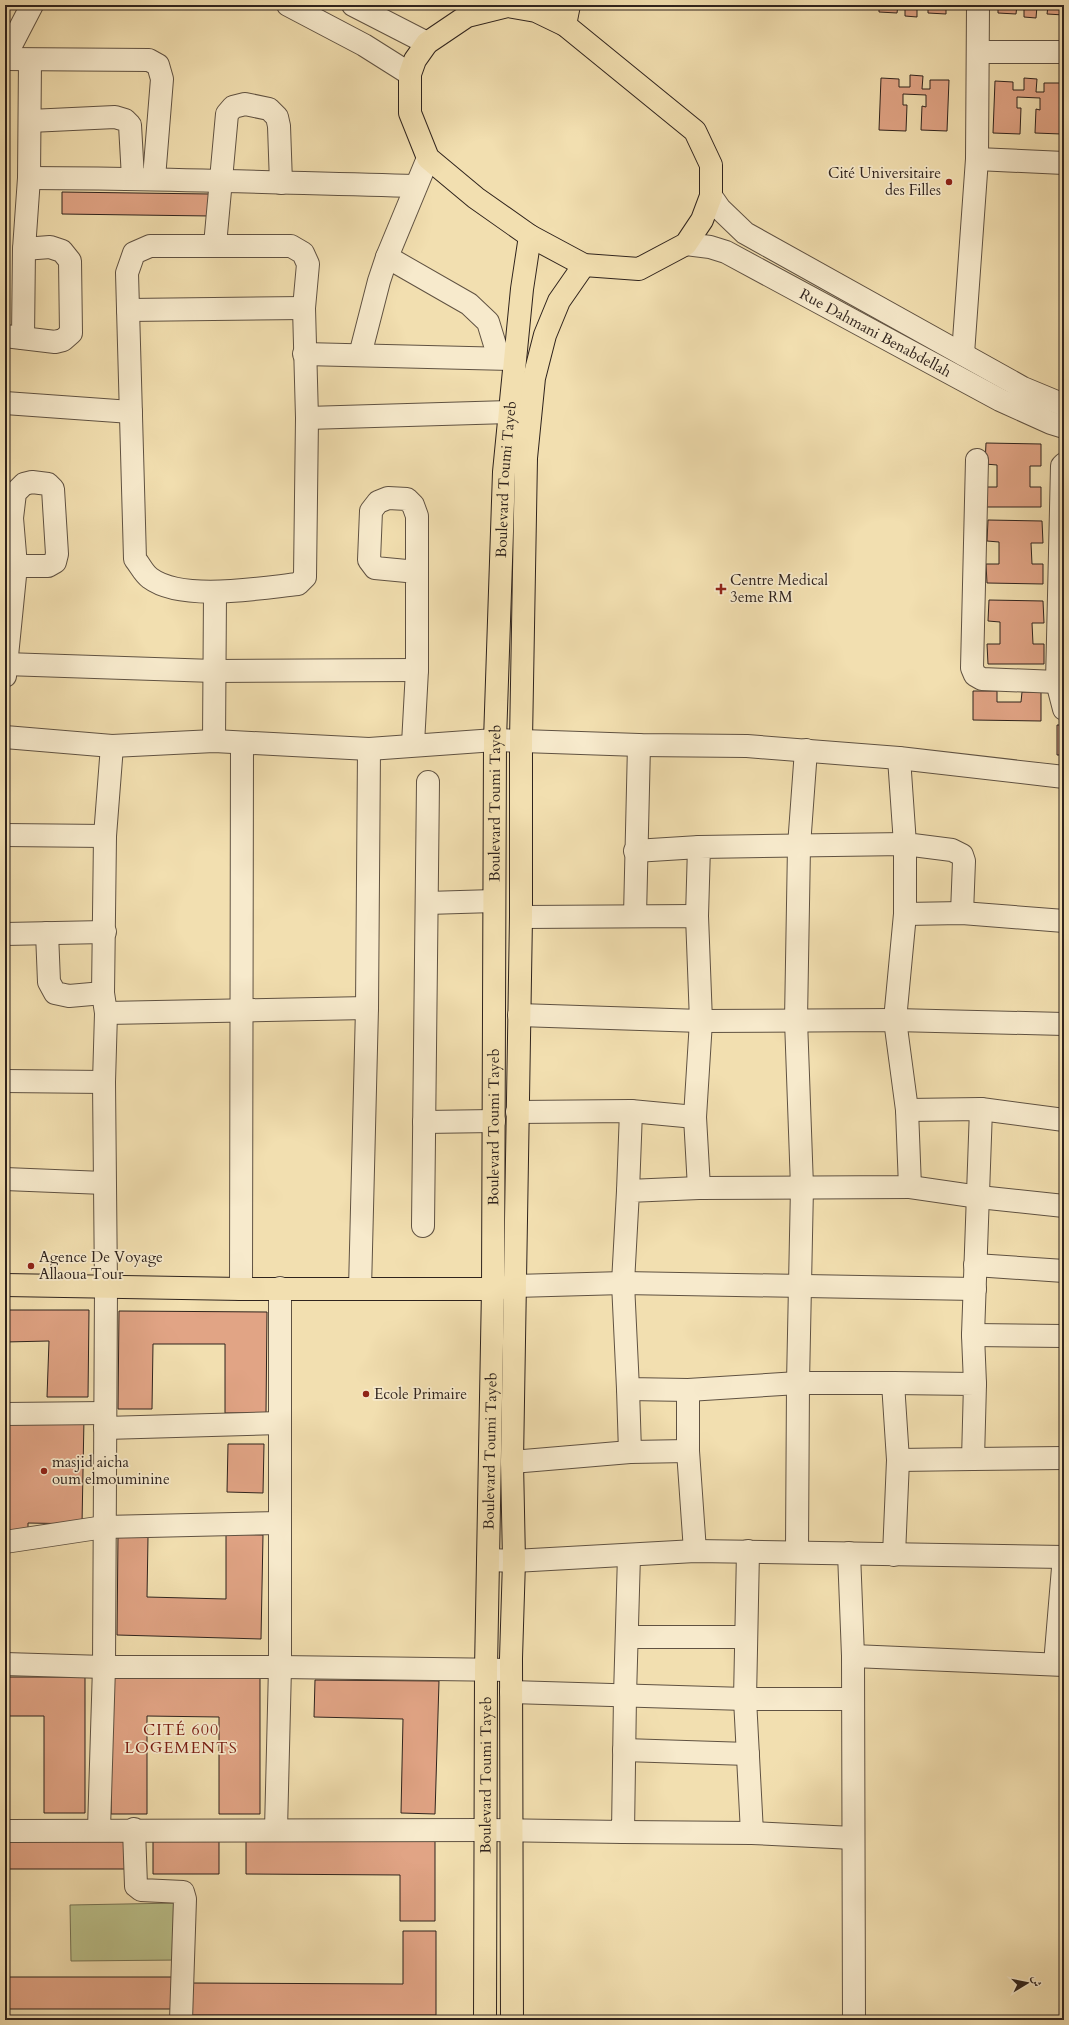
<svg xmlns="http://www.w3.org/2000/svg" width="1069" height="2025" font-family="Cardo,Amiri,serif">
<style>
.green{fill:#bbc18b;stroke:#757254}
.building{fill:#e1a485;stroke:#2f231d}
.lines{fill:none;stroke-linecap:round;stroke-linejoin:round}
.minor-casing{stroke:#605242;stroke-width:24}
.major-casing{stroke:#2f231d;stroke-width:24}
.minor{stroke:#f7eacc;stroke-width:22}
.major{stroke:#f2dfb0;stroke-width:22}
.poi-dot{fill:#8f2418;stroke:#f7eacc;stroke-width:1.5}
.labels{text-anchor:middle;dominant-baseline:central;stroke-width:3.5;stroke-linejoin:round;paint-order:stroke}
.poi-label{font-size:15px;fill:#2f231d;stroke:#f7eacc;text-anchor:start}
.street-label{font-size:15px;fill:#2f231d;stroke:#f7eacc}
.neighbourhood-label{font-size:16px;letter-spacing:1px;fill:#7a1f14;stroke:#f7eacc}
</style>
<rect width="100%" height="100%" fill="#f2dfb0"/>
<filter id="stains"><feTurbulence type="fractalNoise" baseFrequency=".005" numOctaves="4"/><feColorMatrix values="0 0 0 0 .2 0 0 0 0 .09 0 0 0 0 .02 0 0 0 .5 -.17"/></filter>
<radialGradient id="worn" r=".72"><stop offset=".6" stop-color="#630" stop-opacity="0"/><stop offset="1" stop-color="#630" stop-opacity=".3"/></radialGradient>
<path class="green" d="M 179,1903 L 180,1960 L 71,1961 L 70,1905 Z"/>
<path class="building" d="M 879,5 L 898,5 L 897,13 L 879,12 Z
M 905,5 L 917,5 L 917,17 L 905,16 Z
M 922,5 L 946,5 L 946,14 L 928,13 L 928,5 Z
M 998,5 L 1017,5 L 1016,14 L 998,13 Z
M 1024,5 L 1064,5 L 1064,15 L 1047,14 L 1048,6 L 1037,6 L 1036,18 L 1024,17 Z
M 910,75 L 923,76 L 922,89 L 930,89 L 930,80 L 949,80 L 947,131 L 921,130 L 922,106 L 926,107 L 926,95 L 903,94 L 903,105 L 907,105 L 906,131 L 879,130 L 881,78 L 899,79 L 899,87 L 910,87 Z
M 1024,78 L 1037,79 L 1036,92 L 1044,92 L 1044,83 L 1063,83 L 1061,134 L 1035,133 L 1036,109 L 1040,110 L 1040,98 L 1017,97 L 1017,108 L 1021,108 L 1020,134 L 993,133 L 995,81 L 1013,82 L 1013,90 L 1024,90 Z
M 62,192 L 210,194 L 210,216 L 62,214 Z
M 986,443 L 1041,444 L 1041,466 L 1030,466 L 1030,487 L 1041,487 L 1041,507 L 985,507 L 985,487 L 997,487 L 997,465 L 985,464 Z
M 988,520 L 1042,521 L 1043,543 L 1031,543 L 1032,564 L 1043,564 L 1043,584 L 987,583 L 986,564 L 999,564 L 999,542 L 987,541 Z
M 989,600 L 1043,601 L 1044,623 L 1032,623 L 1033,644 L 1044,644 L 1044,664 L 988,664 L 987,644 L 1000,644 L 1000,622 L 988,621 Z
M 973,691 L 997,691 L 997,702 L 1021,702 L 1022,692 L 1041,692 L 1041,721 L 973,720 Z
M 1057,725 L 1064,725 L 1064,755 L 1057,755 Z
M 5,1310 L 89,1310 L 88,1397 L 47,1397 L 49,1341 L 5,1342 Z
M 119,1311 L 267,1312 L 266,1413 L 225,1413 L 225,1344 L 153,1344 L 152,1409 L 118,1409 Z
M 84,1418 L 82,1524 L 28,1523 L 28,1536 L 5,1536 L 5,1419 Z
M 228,1444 L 264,1444 L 263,1493 L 227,1492 Z
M 226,1534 L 263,1535 L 261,1639 L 117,1635 L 118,1536 L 148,1537 L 147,1597 L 226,1599 Z
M 5,1677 L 85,1677 L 85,1813 L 44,1813 L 44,1716 L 5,1716 Z
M 112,1677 L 260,1678 L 260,1814 L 219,1814 L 219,1717 L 147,1716 L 147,1814 L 111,1814 Z
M 315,1680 L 439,1681 L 435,1814 L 401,1813 L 403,1719 L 314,1717 Z
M 5,1836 L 130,1837 L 130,1869 L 5,1869 Z
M 153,1837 L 219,1837 L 219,1874 L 153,1874 Z
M 246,1840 L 435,1841 L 435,1921 L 400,1921 L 400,1875 L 246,1874 Z
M 403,1931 L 436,1931 L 436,2015 L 190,2015 L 190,1983 L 403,1984 Z
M 5,1977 L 180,1977 L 180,2009 L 5,2009 Z"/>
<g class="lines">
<defs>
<g id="minor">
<path d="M 288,5 L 364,45 L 410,74"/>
<path d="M 353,5 L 427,43"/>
<path d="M 978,52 L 1064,52"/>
<path d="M 5,57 L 32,5"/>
<path d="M 5,59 L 149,60 L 158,65 L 162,79 L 154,178"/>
<path d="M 30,121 L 115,117 L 125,120 L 130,125 L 133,178"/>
<path d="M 977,159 L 1064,163"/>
<path d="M 29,178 C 158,178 286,183 415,186"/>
<path d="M 711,196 L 720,209 L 745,233 L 1023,388 L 1064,405"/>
<path id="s1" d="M 686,244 L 710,247 L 726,252 L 1000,400 L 1051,423 L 1064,427"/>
<path d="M 215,245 L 227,114 L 233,107 L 245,104 L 269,109 L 277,117 L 279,126 L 281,183"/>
<path d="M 150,246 L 291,246 L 303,253 L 308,264 L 304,308 L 307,418 L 305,577 L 298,584 C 260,588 182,602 150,578 C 144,574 140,565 135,559 L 127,273 L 134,253 Z"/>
<path d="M 387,257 L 428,158"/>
<path d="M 128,310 L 304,308"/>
<path d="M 5,336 L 55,342 L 63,340 L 71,333 L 70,261 L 62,251 L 50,247 L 24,249"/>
<path d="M 23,338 L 24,249 L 29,178 L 30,60"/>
<path d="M 304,354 L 512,359"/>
<path d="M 963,354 L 977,159 L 978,5"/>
<path d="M 360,355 L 379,281 L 387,257 L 469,304 L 488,322 L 499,358"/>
<path d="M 5,403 L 131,412"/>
<path d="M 307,418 L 509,412"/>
<path d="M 977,460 L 972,668 L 975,675 L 982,679 L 1057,682"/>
<path d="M 1064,464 L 1062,466 L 1057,682 L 1064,709"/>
<path d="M 5,664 L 214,671 L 417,670"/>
<path d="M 5,676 L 16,566 L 12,518 L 15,493 L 24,484 L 32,482 L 48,484 L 53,489 L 57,554 L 55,562 L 48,566 L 16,566"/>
<path d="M 5,737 L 112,746 L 214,741 L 369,749 L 495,740 L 639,745 L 747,746 L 899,758 L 1064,777"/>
<path d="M 214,741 L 215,593"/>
<path d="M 413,744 L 417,670 L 417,516 L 413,505 L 407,499 L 388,498 L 378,502 L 371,511 L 369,560 L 375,568 L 417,572"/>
<path d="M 899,758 L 905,844 L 952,850 L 962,855 L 964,861 L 962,913"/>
<path d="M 5,835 L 105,836"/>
<path d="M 635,851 L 699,847"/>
<path d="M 427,903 L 494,901"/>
<path d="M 905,914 L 962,913 L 1064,921"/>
<path d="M 635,916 L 639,745"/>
<path d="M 697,916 L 699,847 L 905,844 L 905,914 L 895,1020 L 907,1110 L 910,1187 L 699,1188 L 628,1191 L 623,1283 L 628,1389 L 688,1390 L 798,1383 L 893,1383 L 898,1460 L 894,1555"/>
<path d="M 521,917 L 697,916 L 701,1021 L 695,1117 L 631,1111"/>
<path d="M 47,933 L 49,982 L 55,993 L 69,996 L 103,993"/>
<path d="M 5,934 L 105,932"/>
<path d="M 106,1013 L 367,1008"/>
<path d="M 519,1015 L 701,1021 L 895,1020 L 1064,1024"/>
<path d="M 5,1081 L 104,1082"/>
<path d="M 907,1110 L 981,1109 L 1064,1120"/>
<path d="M 517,1112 L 631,1111 L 628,1191"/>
<path d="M 695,1117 L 699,1188"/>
<path d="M 424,1122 L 494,1121"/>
<path d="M 5,1179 L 104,1183"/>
<path d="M 910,1187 L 979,1197 L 1064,1206"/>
<path d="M 423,1226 L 428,782"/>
<path d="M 975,1265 L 1064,1271"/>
<path d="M 515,1286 L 623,1283 L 975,1289"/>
<path d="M 241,1289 L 242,743"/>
<path d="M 360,1289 L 367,1008 L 369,749"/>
<path d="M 973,1335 L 1064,1336"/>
<path d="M 893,1383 L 975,1384 L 973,1459 L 898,1460"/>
<path d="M 975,1384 L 973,1335 L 981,1109"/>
<path d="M 628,1389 L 630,1452"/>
<path d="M 688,1390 L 688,1451 L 695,1551"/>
<path d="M 5,1414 L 105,1413"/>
<path d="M 105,1428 L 280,1423"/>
<path d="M 973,1459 L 1064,1458"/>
<path d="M 512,1462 L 630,1452 L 688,1451"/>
<path d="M 5,1542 L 104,1527 L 280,1523"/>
<path d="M 748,1551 L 745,1699 L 752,1833"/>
<path d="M 797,1551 L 798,1383 L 802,1187 L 796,1020 L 799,846 L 806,750"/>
<path d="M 849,1553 L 853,1656 L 854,2020"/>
<path d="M 488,1560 L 514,1561 L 695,1551 L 1064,1557"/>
<path d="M 627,1637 L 746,1637"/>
<path d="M 853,1656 L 1064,1665"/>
<path d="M 5,1664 L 104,1667 L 280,1667 L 511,1670"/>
<path d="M 1055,1664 L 1064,1556"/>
<path d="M 511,1692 L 745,1699 L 852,1699"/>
<path d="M 624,1750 L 748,1754"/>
<path d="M 99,1829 L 104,1667 L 106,1287 L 104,1082 L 106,1013 L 103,993 L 105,836 L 112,746"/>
<path d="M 134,1829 L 136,1886 L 141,1890 L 183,1892 L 185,1899 L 181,2020"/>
<path d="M 276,1830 L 280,1667 L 280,1288"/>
<path d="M 5,1831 L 485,1830 L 623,1832 L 625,1696 L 629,1555"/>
<path d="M 623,1832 L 752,1833 L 853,1838"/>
</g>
<g id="major">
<path d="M 508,6 L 536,11 L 565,25 L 695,131 L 711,165 L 711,196 L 702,220 L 686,244 L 639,269 L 584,265 L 530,236 L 476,198 L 428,158 L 410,113 L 410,74 L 415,60 L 427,43 L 467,16 Z"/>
<path d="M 565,25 L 569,5"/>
<path d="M 5,1285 L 241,1289 L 493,1289 L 508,1287"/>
<path id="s2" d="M 485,2020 L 486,1669 L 493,1289 L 495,740 L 504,472 L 522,289 L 530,236"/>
<path d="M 512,2020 L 511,1658 L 514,1561 L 512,1462 L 521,917 L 521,740 L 526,458 L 534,378 L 545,335 L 559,301 L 584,265"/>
</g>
</defs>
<use href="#minor" class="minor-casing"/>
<use href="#major" class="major-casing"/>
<use href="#minor" class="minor"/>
<use href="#major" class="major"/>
</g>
<g class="poi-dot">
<circle cx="949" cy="182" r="4"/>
<path d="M719 583h4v4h4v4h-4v4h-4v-4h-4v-4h4z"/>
<circle cx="31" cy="1266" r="4"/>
<circle cx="366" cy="1394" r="4"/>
<circle cx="44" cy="1471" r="4"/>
</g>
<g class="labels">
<g class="poi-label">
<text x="941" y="173" text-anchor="end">Cité Universitaire<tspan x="941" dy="17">des Filles</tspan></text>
<text x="730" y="580">Centre Medical<tspan x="730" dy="17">3eme RM</tspan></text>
<text x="39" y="1257">Agence De Voyage<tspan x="39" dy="17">Allaoua Tour</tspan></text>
<text x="374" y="1394">Ecole Primaire</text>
<text x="52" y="1462">masjid aicha<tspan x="52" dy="17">oum elmouminine</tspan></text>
</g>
<g class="street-label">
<text stroke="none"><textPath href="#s1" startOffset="211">Rue Dahmani Benabdellah</textPath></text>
<text stroke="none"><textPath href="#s2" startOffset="1541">Boulevard Toumi Tayeb</textPath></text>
<text stroke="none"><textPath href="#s2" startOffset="1217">Boulevard Toumi Tayeb</textPath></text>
<text stroke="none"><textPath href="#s2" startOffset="893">Boulevard Toumi Tayeb</textPath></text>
<text stroke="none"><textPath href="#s2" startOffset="569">Boulevard Toumi Tayeb</textPath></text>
<text stroke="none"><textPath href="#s2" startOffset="245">Boulevard Toumi Tayeb</textPath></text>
</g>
<g class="neighbourhood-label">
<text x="181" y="1730">CITÉ 600<tspan x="181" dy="18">LOGEMENTS</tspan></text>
</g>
</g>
<rect width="1069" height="2025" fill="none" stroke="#f2dfb0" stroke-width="20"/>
<rect x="6" y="6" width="1057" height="2013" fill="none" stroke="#2f231d" stroke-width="2"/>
<rect x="10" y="10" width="1049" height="2005" fill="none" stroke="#2f231d"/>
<g transform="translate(1027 1983) rotate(80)" stroke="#f7eacc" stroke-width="3" paint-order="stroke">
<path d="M0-3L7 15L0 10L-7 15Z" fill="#2f231d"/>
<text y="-6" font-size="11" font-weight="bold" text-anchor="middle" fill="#2f231d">ش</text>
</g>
<rect width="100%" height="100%" filter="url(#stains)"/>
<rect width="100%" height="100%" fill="url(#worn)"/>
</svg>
